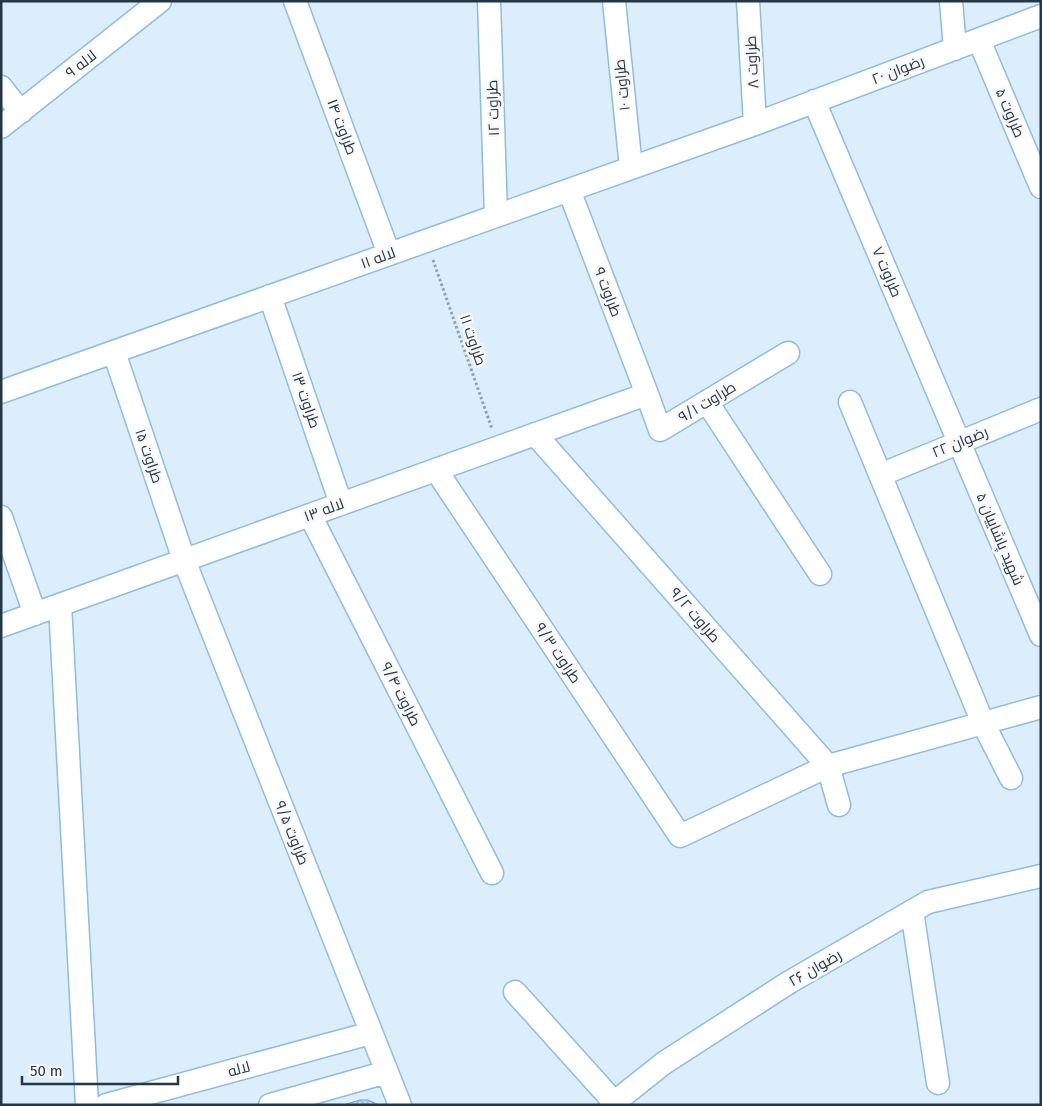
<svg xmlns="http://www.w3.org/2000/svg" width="1042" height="1106" font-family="'Fira Sans',Cairo,sans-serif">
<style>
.building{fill:url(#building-cross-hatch);stroke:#74a0bf}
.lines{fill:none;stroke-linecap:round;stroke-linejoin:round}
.minor-casing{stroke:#90bddd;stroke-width:25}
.path{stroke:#91a3b1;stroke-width:3;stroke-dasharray:2.5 2.5;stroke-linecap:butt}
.minor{stroke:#fff;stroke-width:22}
.labels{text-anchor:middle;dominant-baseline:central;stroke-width:5;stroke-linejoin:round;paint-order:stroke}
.street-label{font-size:15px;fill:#253745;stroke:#f8f8f8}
</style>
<defs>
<pattern id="building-cross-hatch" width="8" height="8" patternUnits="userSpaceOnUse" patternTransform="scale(1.25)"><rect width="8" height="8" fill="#b1dcfc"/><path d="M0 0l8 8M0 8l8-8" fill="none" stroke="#98bdd9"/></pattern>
</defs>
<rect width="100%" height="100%" fill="#dceefb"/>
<path class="building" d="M 360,1100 L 368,1100 L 379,1105 L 343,1105 Z"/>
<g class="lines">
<defs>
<path id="minor" d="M 295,1 L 389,254
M 489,1 L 496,216
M 614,1 L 631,168
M 748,1 L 755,124
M 951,1 L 955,49
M 979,40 L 1041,187
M 1,87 L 21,112
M 814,101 L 1041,635
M 1,127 L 160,1
M 569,190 L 647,394 L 660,430 L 788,353
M 270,296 L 341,504
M 114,352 L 184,560 L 400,1105
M 1,392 L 755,124 L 1041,16
M 707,402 L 820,574
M 850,402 L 983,723 L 1011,778
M 535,434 L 828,766 L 839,805
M 436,470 L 680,836 L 828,766 L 1041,707
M 880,475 L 1041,409
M 310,515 L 492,873
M 1,517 L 35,614
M 60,605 L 87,1105
M 1,626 L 647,394
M 912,911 L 938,1083
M 515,992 L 614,1102
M 106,1105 L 371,1033
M 270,1105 L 387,1072
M 611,1105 L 664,1063 L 788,983 L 928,902 L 1041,876"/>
</defs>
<use href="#minor" class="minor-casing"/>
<path class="path" d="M 433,260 L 492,429"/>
<use href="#minor" class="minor"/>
</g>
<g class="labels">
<g class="street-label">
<text transform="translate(752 62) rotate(-93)">طراوت ۸</text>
<text transform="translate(81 64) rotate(-38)">لاله ۹</text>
<text transform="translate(898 70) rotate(-21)">رضوان ۲۰</text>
<text transform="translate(622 85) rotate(-96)">طراوت ۱۰</text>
<text transform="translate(493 108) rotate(-92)">طراوت ۱۲</text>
<text transform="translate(1010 113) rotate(67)">طراوت ۵</text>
<text transform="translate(342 127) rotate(69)">طراوت ۱۴</text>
<text transform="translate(378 258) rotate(-20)">لاله ۱۱</text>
<text transform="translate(887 272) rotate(67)">طراوت ۷</text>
<text transform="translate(608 292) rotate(69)">طراوت ۹</text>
<text transform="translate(473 340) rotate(71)">طراوت ۱۱</text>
<text transform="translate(306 400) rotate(71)">طراوت ۱۳</text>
<text transform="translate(707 402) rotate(-31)">طراوت ۹/۱</text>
<text transform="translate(960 442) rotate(-22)">رضوان ۲۲</text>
<text transform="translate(149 456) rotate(71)">طراوت ۱۵</text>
<text transform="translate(324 510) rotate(-20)">لاله ۱۳</text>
<text transform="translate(1000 539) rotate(67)">شهید پاشاییان ۵</text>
<text transform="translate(695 615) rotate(49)">طراوت ۹/۲</text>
<text transform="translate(558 653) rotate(56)">طراوت ۹/۳</text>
<text transform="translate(401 694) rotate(63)">طراوت ۹/۴</text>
<text transform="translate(292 833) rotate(68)">طراوت ۹/۵</text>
<text transform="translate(815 968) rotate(-30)">رضوان ۲۶</text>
<text transform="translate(239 1069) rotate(-15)">لاله</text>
</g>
</g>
<rect width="1042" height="1106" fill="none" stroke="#253745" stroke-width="5"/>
<path d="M22 1076v8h156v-8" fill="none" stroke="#253745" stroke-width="2.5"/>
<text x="30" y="1076" font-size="15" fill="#253745" stroke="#f8f8f8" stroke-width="4" paint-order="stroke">50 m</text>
</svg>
